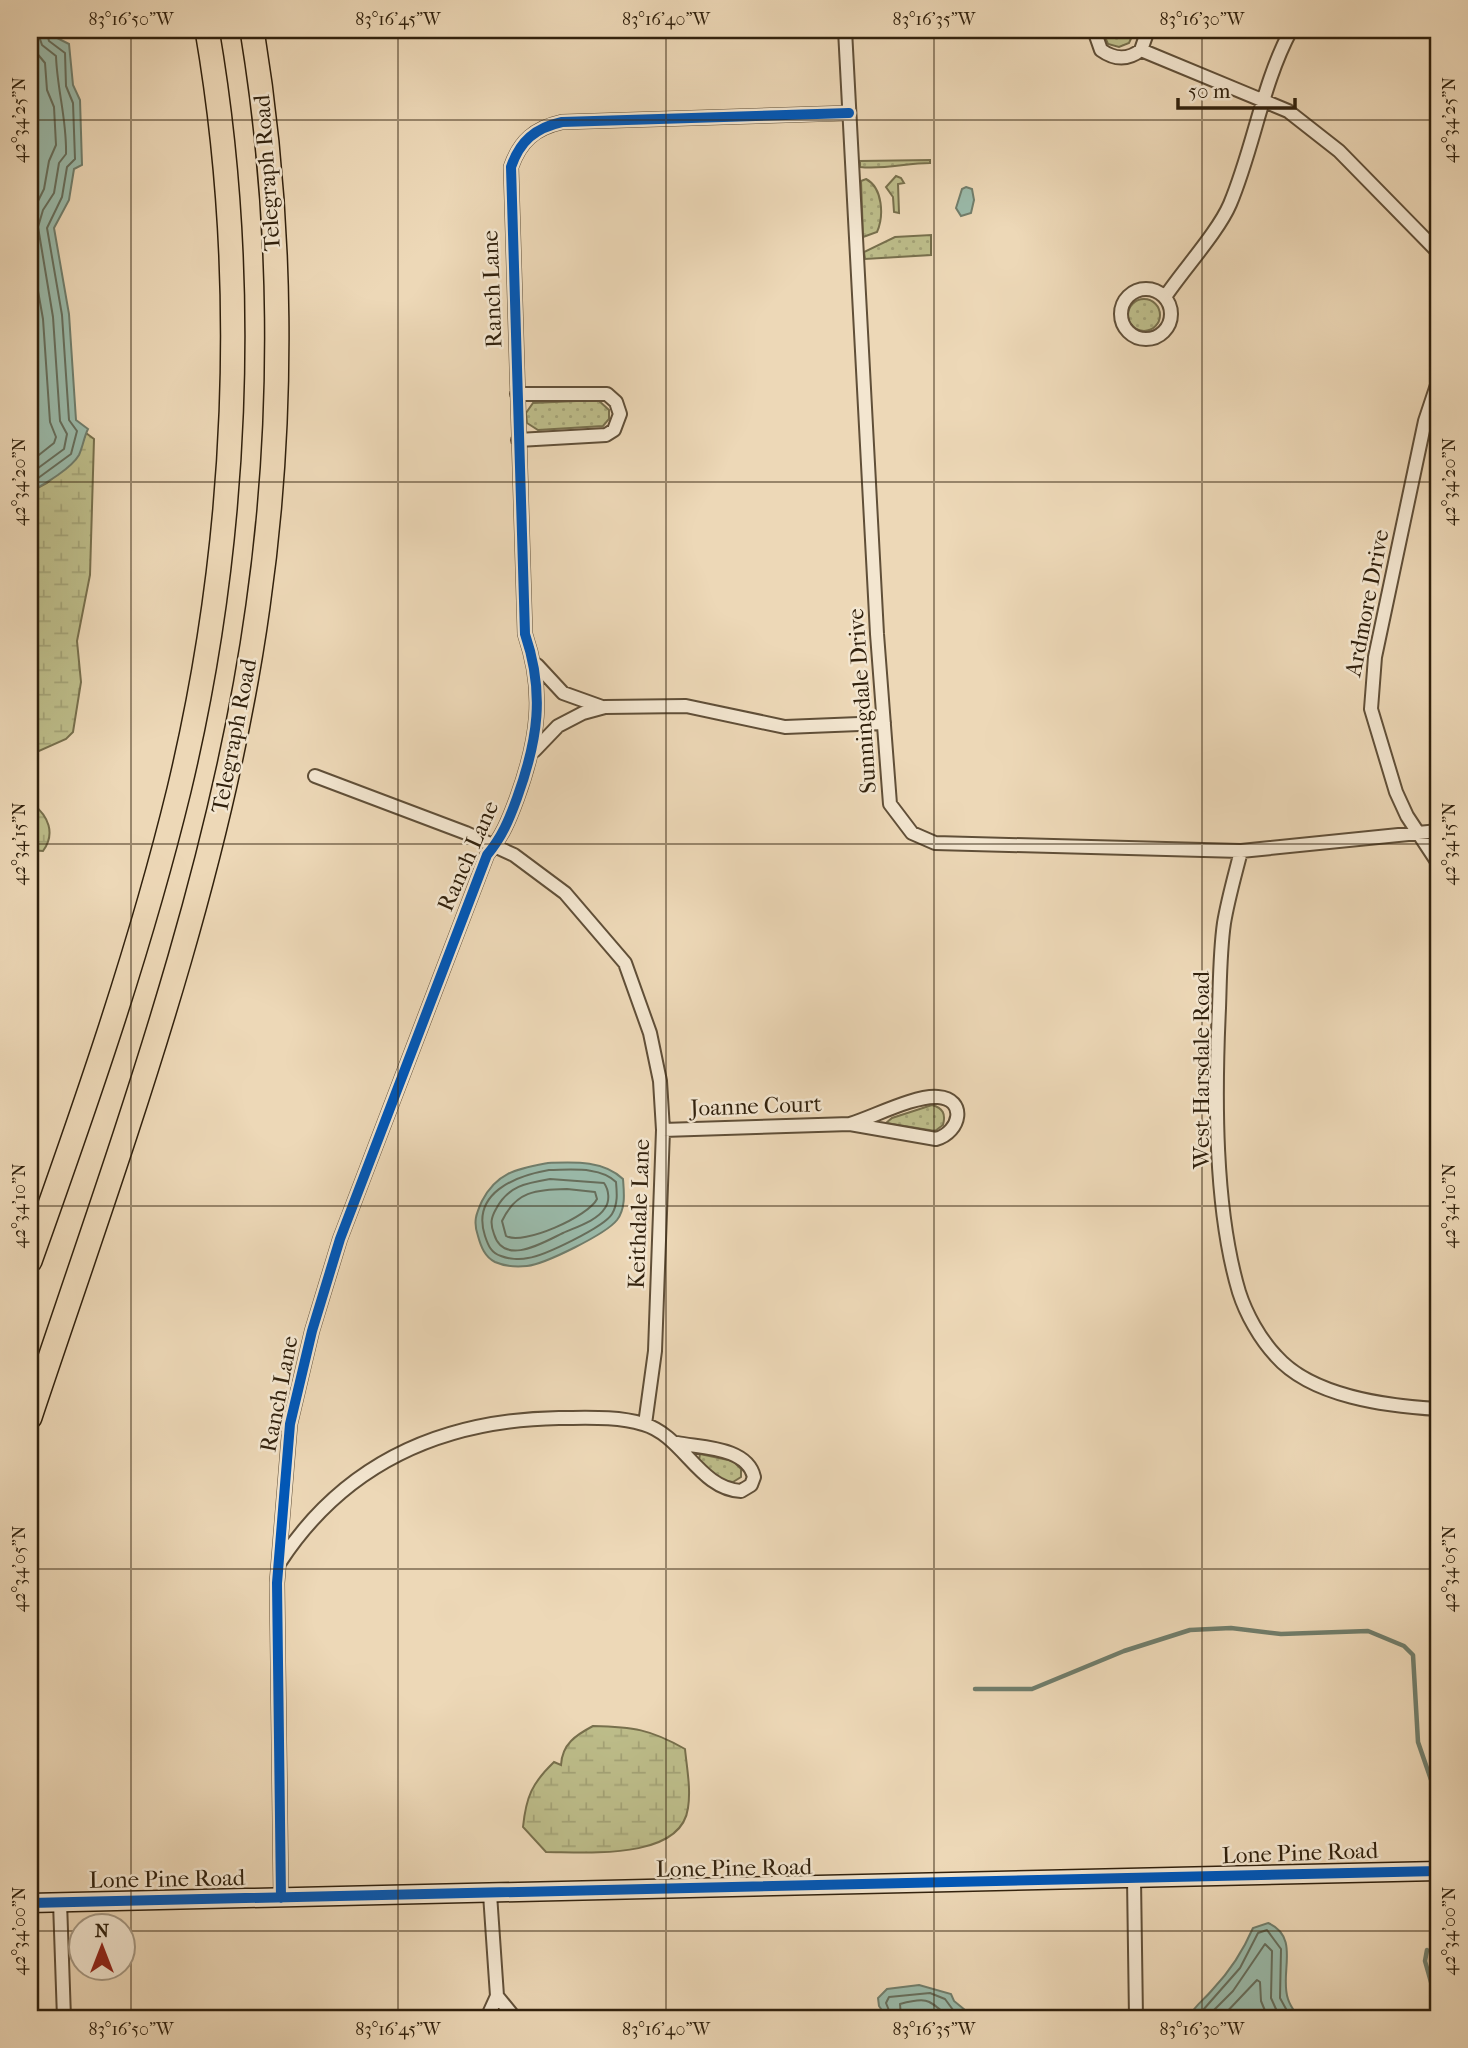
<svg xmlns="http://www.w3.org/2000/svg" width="1468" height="2048" font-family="'IM FELL French Canon',serif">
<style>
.green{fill:url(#green-dots);stroke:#776f4c;stroke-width:2}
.wetland{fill:url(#wetland-marsh);stroke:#776f4c;stroke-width:2}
.water{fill:#9abaaa;stroke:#707d6b;stroke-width:2}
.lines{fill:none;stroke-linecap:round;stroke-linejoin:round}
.shore{stroke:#666e5c;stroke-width:2}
.stream{stroke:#707d6b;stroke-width:4.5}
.street-casing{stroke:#604f38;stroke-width:16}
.secondary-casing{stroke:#31210d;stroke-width:21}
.highway-casing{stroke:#31210d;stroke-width:26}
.street{stroke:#f3e6d0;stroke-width:12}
.secondary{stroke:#f3e6d0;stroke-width:18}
.highway{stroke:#edd8b7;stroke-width:23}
.cycleway-casing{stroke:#f3e6d0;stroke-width:15}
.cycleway{stroke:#0057b8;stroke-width:10}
.ticks{fill:none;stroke:#31210d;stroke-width:2;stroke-opacity:0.45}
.labels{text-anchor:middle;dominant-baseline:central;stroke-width:5;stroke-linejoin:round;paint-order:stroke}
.street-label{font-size:23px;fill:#31210d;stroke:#f3e6d0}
.neatline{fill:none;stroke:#31210d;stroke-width:2.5}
.ticks-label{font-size:18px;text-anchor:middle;fill:#31210d}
</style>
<defs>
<pattern id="green-dots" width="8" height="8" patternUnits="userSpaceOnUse" patternTransform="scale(1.75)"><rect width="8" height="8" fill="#bdbd8a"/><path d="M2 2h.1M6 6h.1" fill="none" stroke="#a3a276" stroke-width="1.8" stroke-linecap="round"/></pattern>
<pattern id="wetland-marsh" width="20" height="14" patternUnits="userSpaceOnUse" patternTransform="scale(1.75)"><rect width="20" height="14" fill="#bdbd8a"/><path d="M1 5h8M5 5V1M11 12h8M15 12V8" fill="none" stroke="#a3a276"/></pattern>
</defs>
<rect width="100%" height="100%" fill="#edd8b7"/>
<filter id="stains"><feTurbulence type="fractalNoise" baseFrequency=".00286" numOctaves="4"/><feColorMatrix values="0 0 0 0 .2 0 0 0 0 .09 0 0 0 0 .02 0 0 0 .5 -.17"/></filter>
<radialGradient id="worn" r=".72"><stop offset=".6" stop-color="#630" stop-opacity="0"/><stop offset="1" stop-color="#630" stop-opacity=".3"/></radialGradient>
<path class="green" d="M 1102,30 L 1135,30 L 1129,43 L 1119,47 L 1108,44 Z
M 930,160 L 930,163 C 907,163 883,170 860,167 L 860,161 Z
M 896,176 L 901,178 L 904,183 L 898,184 L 899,213 L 894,212 L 893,197 L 886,187 Z
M 866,179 C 883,188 884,216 877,232 L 863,237 L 861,181 Z
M 931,235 L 931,255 L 865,259 L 864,252 L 895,237 Z
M1128 315a16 16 0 1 1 32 0a16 16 0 1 1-32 0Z
M 598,400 L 609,410 L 609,419 L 603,426 L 538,430 L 527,423 L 526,413 L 533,403 Z
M 932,1105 C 943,1108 946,1114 943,1125 L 935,1131 L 886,1123 L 892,1118 Z
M 700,1454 L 733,1461 L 741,1469 L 741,1477 L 733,1482 L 720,1480 L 699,1460 Z"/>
<path class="wetland" d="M 86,433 L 94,439 L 90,575 L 77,641 L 81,682 L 73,732 L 66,739 L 30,755 L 30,492 L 47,483 L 77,457 Z
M 30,782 L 33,804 C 48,816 56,833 43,851 L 30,850 Z
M 593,1726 C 633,1727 650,1729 685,1749 C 687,1769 691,1789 688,1808 C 681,1861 584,1852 546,1852 L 523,1827 C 526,1797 532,1783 554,1762 L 561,1765 C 562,1744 576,1735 593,1726 Z"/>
<path class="water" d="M 30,30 L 52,30 L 55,37 L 69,44 L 73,85 L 80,100 L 82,165 L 74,169 L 69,200 L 54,228 L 69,314 L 76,420 L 88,429 C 84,437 83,446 79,455 C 71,469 44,484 30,492 Z
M 966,187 L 972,189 L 974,200 L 971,213 L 961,216 L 956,208 L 962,189 Z
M 548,1163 C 574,1162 603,1160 623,1179 C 624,1192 626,1208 617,1220 C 606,1234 545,1264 527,1266 C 517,1267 504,1266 495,1262 C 485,1257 481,1247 478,1236 C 473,1222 476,1214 482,1201 C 497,1172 517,1169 548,1163 Z
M 1268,1923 C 1301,1937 1279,1974 1288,1999 C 1290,2006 1295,2012 1299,2018 L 1188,2018 C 1195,2005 1204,2000 1213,1989 C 1230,1971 1243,1951 1253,1928 Z
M 919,1985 L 951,1994 L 954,2001 L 965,2010 L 966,2018 L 887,2018 L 879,2006 L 878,1998 L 887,1989 Z"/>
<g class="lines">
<path class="shore" d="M 30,45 L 45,63 L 47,90 L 54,107 L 56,145 L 49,161 L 44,189 L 30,217
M 30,246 L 43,319 L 50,422 L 56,437 L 54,443 L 30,462
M 30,474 L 64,449 L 67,434 L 60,421 L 53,317 L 38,227 L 43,210 L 54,193 L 59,163 L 66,154 C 67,120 57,89 56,56 L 42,45 L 37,30
M 30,484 L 71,454 L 77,431 L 69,420 L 62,315 L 47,228 L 62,197 L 67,167 L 75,159 L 73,103 L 66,86 L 65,53 L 49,41 L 46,30
M 549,1170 C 570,1170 600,1166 616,1182 C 617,1193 618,1204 612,1214 C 604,1227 544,1256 528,1258 C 520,1260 508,1259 501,1256 C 491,1253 488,1245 485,1236 C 471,1193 515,1176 549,1170 Z
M 550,1179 L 604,1183 C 609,1190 610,1201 605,1208 C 597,1221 576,1227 563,1233 C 544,1242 504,1267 494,1234 C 490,1223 491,1218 496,1209 C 508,1186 526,1183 550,1179 Z
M 567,1189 L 595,1192 L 597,1199 C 589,1216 523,1246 506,1236 L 502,1221 C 516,1191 535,1190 567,1189 Z
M 892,2018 L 886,2003 L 889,1997 L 930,1993 L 945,1999 L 959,2018
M 901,2018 L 900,2004 C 930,1996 929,2001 950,2018
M 1196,2018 L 1240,1968 L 1258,1933 L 1267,1930 L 1281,1949 L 1280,1998 L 1291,2018
M 1206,2018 L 1233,1991 L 1265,1944 L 1272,1951 L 1271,1998 L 1280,2018
M 1221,2018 L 1257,1980 L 1260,1982 L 1261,2001 L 1268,2018"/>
<path class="stream" d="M 975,1689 L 1032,1689 L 1124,1651 L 1190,1630 L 1231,1628 L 1281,1634 L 1368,1631 L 1404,1646 L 1413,1655 L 1418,1742 L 1438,1800
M 1433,1929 L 1438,1919
M 1427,1950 L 1425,1961 L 1438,2007"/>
<defs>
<path id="street" d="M 845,30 L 877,634 L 890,804 L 912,833 L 935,843 L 1241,851 L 1438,831
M 1094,30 L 1101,50 C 1115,60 1128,60 1141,50 L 1148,30
M 1141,50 L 1288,111 L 1339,151 L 1438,252
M1121 314a25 25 0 1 1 50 0a25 25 0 1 1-50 0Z
M 1165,297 C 1183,270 1218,232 1230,204 C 1254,147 1262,84 1291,30
M 1438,382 L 1425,421 L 1375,657 L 1371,709 L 1396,792 L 1407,816 L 1438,863
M 517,394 L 607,394 L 616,402 L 620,414 L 614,430 L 606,435 L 518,440
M 537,665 L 563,693 L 602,707
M 534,751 L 558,726 L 583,713 L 605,707 L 686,706 L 785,727 L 884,723
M 315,776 L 466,833 L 514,855 L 565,893 L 625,963 L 650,1033 L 660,1081 L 663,1130 L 655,1351 L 645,1424
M 1241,851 C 1235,875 1228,899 1224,923 C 1220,951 1220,980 1219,1008 C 1215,1095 1214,1208 1239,1292 C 1246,1314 1260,1339 1276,1356 C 1312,1397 1387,1406 1438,1409
M 663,1130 L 850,1124 L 936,1139 C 961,1132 967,1099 938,1097 C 915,1095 873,1117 850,1124
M 280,1562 C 345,1463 442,1420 559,1418 C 586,1418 617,1416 643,1424 C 683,1435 699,1489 741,1491 L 751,1485 L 754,1477 C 747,1447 702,1448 677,1443
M 1134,1879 L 1136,2018
M 490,1894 L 497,1996 L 515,2018
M 281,1898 L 277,1583 L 290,1424 L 312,1331 L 340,1239 L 487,855 C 502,837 509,820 517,798 C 538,740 545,693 525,634 L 511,167 C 520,141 535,128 562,122 L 849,113
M 60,1902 L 64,2018
M 487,2018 L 497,1996"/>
<path id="secondary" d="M 30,1903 L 1438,1871"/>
<path id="highway" d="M 30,1261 C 85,1107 140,950 179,790 C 238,544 250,280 207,30
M 30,1417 C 118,1154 220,881 258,606 C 285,417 283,219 252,30"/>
</defs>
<use href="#street" class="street-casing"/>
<use href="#secondary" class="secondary-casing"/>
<use href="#highway" class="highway-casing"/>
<use href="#street" class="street"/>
<use href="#secondary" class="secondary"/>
<use href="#highway" class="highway"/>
<defs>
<path id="cycleway" d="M 281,1898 L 277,1583 L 290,1424 L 312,1331 L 340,1239 L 487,855 C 502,837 509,820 517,798 C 538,740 545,693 525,634 L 511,167 C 520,141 535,128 562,122 L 849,113
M 30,1903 L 1438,1871"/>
</defs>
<use href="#cycleway" class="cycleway-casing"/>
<use href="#cycleway" class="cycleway"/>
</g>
<path class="ticks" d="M 131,30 L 131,2018M 398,30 L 398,2018M 666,30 L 666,2018M 934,30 L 934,2018M 1202,30 L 1202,2018M 30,120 L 1438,120M 30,482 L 1438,482M 30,844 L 1438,844M 30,1206 L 1438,1206M 30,1569 L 1438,1569M 30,1931 L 80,1931M 122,1931 L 1438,1931"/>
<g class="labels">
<g class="street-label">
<text transform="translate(267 173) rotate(-94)">Telegraph Road</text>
<text transform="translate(492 289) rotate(-92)">Ranch Lane</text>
<text transform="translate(1367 603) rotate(-79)">Ardmore Drive</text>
<text transform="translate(862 701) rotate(-94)">Sunningdale Drive</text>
<text transform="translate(234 736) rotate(-79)">Telegraph Road</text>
<text transform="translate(468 856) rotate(-66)">Ranch Lane</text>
<text transform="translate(1201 1070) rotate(-90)">West Harsdale Road</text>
<text transform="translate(756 1106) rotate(-2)">Joanne Court</text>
<text transform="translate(639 1214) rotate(-88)">Keithdale Lane</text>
<text transform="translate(279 1394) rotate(-79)">Ranch Lane</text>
<text transform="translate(1300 1853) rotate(-2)">Lone Pine Road</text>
<text transform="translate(734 1868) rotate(-1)">Lone Pine Road</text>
<text transform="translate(167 1879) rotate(-1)">Lone Pine Road</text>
</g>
</g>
<rect width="1468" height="2048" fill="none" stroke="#edd8b7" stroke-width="77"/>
<g transform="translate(102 1947)"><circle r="33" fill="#f3e6d0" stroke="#a59782" stroke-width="2"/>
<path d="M0-5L12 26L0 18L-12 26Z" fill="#8f2418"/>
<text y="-10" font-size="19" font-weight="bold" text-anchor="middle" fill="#31210d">N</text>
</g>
<path d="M1178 98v10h117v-10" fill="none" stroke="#31210d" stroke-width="3.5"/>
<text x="1188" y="98" font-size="21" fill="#31210d" stroke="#f3e6d0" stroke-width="5" paint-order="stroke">50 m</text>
<rect x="38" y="38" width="1392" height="1972" class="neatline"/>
<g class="ticks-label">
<text x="131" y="25">83°16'50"W</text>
<text x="398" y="25">83°16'45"W</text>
<text x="666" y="25">83°16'40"W</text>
<text x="934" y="25">83°16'35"W</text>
<text x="1202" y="25">83°16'30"W</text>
<text transform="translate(19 120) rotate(-90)" y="6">42°34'25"N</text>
<text transform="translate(1449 120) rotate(-90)" y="6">42°34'25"N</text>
<text transform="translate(19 482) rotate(-90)" y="6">42°34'20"N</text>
<text transform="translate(1449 482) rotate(-90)" y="6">42°34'20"N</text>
<text transform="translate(19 844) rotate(-90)" y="6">42°34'15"N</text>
<text transform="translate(1449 844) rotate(-90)" y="6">42°34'15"N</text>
<text transform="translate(19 1206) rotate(-90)" y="6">42°34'10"N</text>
<text transform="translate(1449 1206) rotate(-90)" y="6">42°34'10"N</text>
<text transform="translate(19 1569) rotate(-90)" y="6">42°34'05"N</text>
<text transform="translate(1449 1569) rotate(-90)" y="6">42°34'05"N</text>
<text transform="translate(19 1931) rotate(-90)" y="6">42°34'00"N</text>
<text transform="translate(1449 1931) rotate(-90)" y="6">42°34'00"N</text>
<text x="131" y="2035">83°16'50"W</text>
<text x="398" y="2035">83°16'45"W</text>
<text x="666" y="2035">83°16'40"W</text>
<text x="934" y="2035">83°16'35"W</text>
<text x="1202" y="2035">83°16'30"W</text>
</g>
<rect width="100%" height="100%" filter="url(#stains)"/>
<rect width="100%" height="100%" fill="url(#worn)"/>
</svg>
